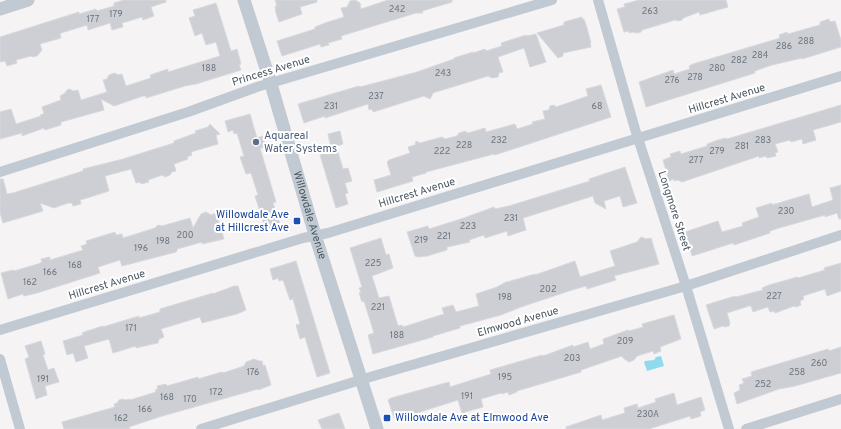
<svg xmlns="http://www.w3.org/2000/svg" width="841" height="429" font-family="Overpass,sans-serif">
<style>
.water{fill:#90daee}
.building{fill:#cdcfd5;stroke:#d7d9de}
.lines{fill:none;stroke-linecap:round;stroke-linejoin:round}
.minor{stroke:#c1cad2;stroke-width:10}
.tertiary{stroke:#c1cad2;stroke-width:13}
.service-dot{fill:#5c6f8a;stroke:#fff;stroke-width:1.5}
.transit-dot{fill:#1a4fb4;stroke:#fff;stroke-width:1.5}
.labels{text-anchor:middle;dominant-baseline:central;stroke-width:4;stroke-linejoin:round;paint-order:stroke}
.number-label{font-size:9px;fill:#6b747e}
.street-label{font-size:11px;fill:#4a5661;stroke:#fff}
.service-label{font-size:11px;fill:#4e5e75;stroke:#fff;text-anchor:start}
.transit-label{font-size:11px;fill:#164399;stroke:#fff;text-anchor:end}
</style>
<rect width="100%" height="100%" fill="#f5f3f3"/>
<path class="water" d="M 661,356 L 664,366 L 647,371 L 644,362 L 645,361 L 654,360 L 656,357 Z"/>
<path class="building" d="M 124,0 L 166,0 L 166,2 L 151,7 L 154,16 L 143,20 L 142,17 L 122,23 L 123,27 L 112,30 L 110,23 L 88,30 L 87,25 L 61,33 L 60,34 L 61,38 L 40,44 L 42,50 L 37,56 L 33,57 L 31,56 L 16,60 L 17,63 L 7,66 L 5,61 L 0,62 L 0,37 L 79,12 L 79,14 L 96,9 L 97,11 L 114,6 L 114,3 Z
M 275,0 L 317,0 L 317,2 L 300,7 L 302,14 L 279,22 L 276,13 L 275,6 L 277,6 Z
M 355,0 L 360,3 L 361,9 L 388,0 L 452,0 L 452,2 L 422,11 L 423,13 L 416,13 L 341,36 L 342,39 L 328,43 L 329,45 L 321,47 L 320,44 L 282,56 L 277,41 L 315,29 L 315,27 L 328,22 L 344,17 L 341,8 L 347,7 L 350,1 Z
M 639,0 L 726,0 L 728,7 L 700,15 L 699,12 L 683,18 L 682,20 L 678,21 L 675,20 L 642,30 L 641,32 L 637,33 L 633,32 L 629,33 L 629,31 L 624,32 L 617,9 L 625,7 L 624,4 Z
M 216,3 L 231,51 L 237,49 L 241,64 L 239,65 L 241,70 L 196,84 L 185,86 L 146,98 L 146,96 L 143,96 L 114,106 L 101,99 L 104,110 L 61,122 L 61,125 L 45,130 L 44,128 L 22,136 L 22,133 L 0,139 L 0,112 L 11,109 L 16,124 L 41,116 L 40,115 L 44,114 L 42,107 L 61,100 L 60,96 L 65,93 L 67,90 L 70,89 L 73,91 L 78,90 L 81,100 L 107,92 L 103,80 L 107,79 L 109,75 L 115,73 L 118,75 L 122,74 L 126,86 L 151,78 L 150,75 L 168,69 L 168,72 L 220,56 L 216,42 L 206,45 L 202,33 L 195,36 L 189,18 L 195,16 L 193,10 Z
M 582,17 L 582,19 L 584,19 L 587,28 L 591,43 L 590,43 L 591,47 L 563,53 L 563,56 L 558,58 L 537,33 L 564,25 L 564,22 Z
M 829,19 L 830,22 L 835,21 L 841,40 L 841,47 L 802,59 L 802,58 L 772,65 L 755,71 L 755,73 L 646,107 L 639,82 L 673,70 L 674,74 L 690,69 L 689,66 L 693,64 L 780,38 L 779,35 L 787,32 L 788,34 L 820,25 L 820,22 Z
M 536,34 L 546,62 L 530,67 L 524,48 L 498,57 L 503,72 L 499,73 L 498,77 L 492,78 L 488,76 L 436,92 L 433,93 L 430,99 L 424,96 L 373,112 L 372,109 L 369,110 L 368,104 L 325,118 L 325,116 L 304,123 L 298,104 L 359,86 L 360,87 L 417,72 L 454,59 L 454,58 L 473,52 L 473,53 L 485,49 L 486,51 L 502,46 L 501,43 L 526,35 L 527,36 Z
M 601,85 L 611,117 L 495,155 L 494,154 L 426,172 L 426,173 L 412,177 L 413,181 L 377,192 L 374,180 L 391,175 L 387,162 L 389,160 L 410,153 L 408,147 L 415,145 L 416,141 L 420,143 L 442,137 L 445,139 L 457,136 L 459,133 L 465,131 L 468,133 L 485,128 L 486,132 L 515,124 L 517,129 L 533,124 L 532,122 L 545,119 L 543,111 L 549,110 L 550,106 L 554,105 L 556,107 L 588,96 L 586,89 Z
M 841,105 L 841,122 L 813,130 L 816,140 L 803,144 L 802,139 L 791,142 L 790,140 L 775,144 L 778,152 L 775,153 L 776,156 L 767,158 L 766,156 L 759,158 L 759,156 L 682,182 L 678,180 L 674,181 L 674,179 L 669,181 L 663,160 L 671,157 L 670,154 L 680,151 L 681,154 L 707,146 L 707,144 L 718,140 L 726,138 L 727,139 Z
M 250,114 L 257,138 L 263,136 L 266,147 L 260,148 L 276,202 L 273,203 L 281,227 L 266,231 L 255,196 L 258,195 L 251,173 L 246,174 L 240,157 L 244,156 L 237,133 L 234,134 L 233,130 L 228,132 L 225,121 Z
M 210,124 L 220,134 L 216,135 L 218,144 L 191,152 L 192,155 L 187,157 L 188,159 L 174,164 L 176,171 L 172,172 L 170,175 L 165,177 L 162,175 L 148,180 L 149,182 L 141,184 L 140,182 L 136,183 L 131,169 L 105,176 L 109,191 L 87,198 L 80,200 L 81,204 L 73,206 L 72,203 L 68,203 L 54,208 L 40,203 L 43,211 L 3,223 L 0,213 L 0,179 L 3,179 L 7,194 L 13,193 L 83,171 L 83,169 L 123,159 L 174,143 L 174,141 L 196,133 L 195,131 L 208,127 Z
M 340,131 L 343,144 L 331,148 L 328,134 Z
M 337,149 L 343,169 L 348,168 L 352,181 L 345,183 L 348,193 L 345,194 L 348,204 L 336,208 L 320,155 Z
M 625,167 L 637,203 L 623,207 L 620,196 L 604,201 L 606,209 L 595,203 L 593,196 L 523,218 L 526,230 L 508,236 L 507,231 L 485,238 L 484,235 L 469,240 L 470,242 L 447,247 L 447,250 L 427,256 L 418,257 L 415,256 L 407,232 L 428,226 L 429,229 L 461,219 L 494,207 L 495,209 L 509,206 L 590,181 L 589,179 Z
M 841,185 L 841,219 L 839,219 L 837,213 L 825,217 L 825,215 L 779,228 L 770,231 L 770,233 L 734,245 L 733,243 L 692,256 L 685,232 L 718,221 L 722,232 L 743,226 L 742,223 L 759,217 L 756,208 L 772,203 L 772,205 L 809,194 L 812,207 L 833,200 L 830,188 Z
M 206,212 L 211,215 L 216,213 L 224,239 L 202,244 L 202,242 L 177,249 L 177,251 L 176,252 L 122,266 L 120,260 L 98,267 L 100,273 L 37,293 L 24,296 L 23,294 L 8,299 L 1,273 L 13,270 L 14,271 L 38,264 L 42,262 L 41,259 L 50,257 L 50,260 L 83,250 L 81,246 L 87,244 L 86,241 L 115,232 L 116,235 L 122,234 L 123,238 L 155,228 L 158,225 L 162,226 L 190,218 L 193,228 L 201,214 Z
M 641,237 L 646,239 L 651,238 L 659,264 L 614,276 L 616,280 L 587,289 L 586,286 L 572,290 L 521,307 L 501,315 L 460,326 L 460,328 L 433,336 L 433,337 L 373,354 L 368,335 L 374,333 L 364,301 L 362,302 L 359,293 L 361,292 L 359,288 L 362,287 L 350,248 L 381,238 L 386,255 L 389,254 L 393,268 L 372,276 L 379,298 L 389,296 L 398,326 L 402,325 L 403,327 L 444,314 L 442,308 L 453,305 L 456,312 L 479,306 L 476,294 L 497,287 L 506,282 L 507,282 L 535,274 L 535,275 L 575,261 L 580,277 L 615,266 L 610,251 L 637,242 Z
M 296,261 L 330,373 L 317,377 L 305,337 L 300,339 L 296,325 L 300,324 L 293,299 L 290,300 L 283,280 L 279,281 L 278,278 L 273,280 L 270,269 Z
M 841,263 L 841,291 L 827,296 L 825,289 L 803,296 L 804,299 L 800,301 L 801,305 L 796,307 L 794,306 L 775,313 L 774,311 L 770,312 L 768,307 L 753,312 L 751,306 L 749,306 L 727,313 L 730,323 L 729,326 L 725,327 L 723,326 L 714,329 L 706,305 L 735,296 L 736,297 L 763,290 L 762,288 L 769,285 L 787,280 L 797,277 L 798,278 L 825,270 L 824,268 Z
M 234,286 L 238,286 L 246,310 L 237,314 L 202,323 L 200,317 L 161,329 L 164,337 L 159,339 L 158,343 L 153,344 L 136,348 L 136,346 L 113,353 L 109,339 L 84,346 L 88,358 L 76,362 L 73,353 L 67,355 L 63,341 L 83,335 L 82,333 L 87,331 L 103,326 L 103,327 L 139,316 L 139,318 L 160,312 L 160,309 L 213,293 L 213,294 Z
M 674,315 L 681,339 L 660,347 L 661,351 L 654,354 L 653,351 L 637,356 L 634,360 L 629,362 L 623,358 L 622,356 L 581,370 L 581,372 L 517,391 L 517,392 L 509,395 L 508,392 L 502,394 L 501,393 L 481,399 L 483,407 L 462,413 L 458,400 L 420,412 L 394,418 L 388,400 L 391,398 L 449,382 L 450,387 L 491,374 L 490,370 L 542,355 L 543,356 L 573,345 L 573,347 L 588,342 L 590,349 L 604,344 L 603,339 L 628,330 L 629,331 L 643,327 L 642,324 Z
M 41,341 L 45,354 L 43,355 L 48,370 L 54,368 L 59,382 L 45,386 L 47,395 L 36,399 L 25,359 L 29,357 L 25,346 Z
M 841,347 L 841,373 L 795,386 L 779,389 L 737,404 L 734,393 L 740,390 L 739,385 L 744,383 L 742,379 L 752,376 L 751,372 L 828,349 L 829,351 Z
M 254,359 L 259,361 L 262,361 L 263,366 L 265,365 L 271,385 L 258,390 L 258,389 L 159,417 L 129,427 L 130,429 L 64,429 L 62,422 L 115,407 L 114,404 L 117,403 L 119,400 L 122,399 L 125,400 L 130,399 L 130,400 L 156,392 L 155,390 L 158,389 L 157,386 L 166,384 L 167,386 L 198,377 L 198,379 L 222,372 L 223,373 L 244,366 L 246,362 Z
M 674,393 L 677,405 L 701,397 L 705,410 L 700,412 L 701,416 L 691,419 L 690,416 L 649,429 L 566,429 L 566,427 L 601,415 L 602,420 L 625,413 L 624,408 L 637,404 L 638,408 L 656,402 L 655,399 Z
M 339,413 L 345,429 L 322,429 L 318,420 Z"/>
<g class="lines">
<path class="minor" d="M 598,0 L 635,129 L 686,286 L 729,429
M 0,172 L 188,112 L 257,87 L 552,0
M 0,330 L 303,238 L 328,233 L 841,76
M 0,359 L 20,429
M 201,429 L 370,377 L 686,286 L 841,235
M 746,429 L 841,399"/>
<g class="tertiary">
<path id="s1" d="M 244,0 L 271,84 L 315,235 L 377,429"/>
<path d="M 0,9 L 28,0"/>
</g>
</g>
<circle class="service-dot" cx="256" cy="142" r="4"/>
<g class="transit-dot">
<rect x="293" y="217" width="8" height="8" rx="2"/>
<rect x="383" y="414" width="8" height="8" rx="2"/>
</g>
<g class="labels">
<g class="number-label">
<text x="397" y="9">242</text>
<text x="650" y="11">263</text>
<text x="116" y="14">179</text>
<text x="93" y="19">177</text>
<text x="806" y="41">288</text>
<text x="784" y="46">286</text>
<text x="760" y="55">284</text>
<text x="739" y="60">282</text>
<text x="209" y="68">188</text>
<text x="717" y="68">280</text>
<text x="443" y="73">243</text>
<text x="695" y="77">278</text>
<text x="672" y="80">276</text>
<text x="376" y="96">237</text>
<text x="331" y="106">231</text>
<text x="597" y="106">68</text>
<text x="499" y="140">232</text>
<text x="763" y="140">283</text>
<text x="464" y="145">228</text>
<text x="742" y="146">281</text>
<text x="442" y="151">222</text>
<text x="717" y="151">279</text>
<text x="696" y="160">277</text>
<text x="786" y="211">230</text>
<text x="511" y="218">231</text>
<text x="468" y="226">223</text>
<text x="185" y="235">200</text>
<text x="444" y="236">221</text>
<text x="421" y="240">219</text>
<text x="163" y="241">198</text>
<text x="141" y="248">196</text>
<text x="373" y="263">225</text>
<text x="75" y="265">168</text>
<text x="50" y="272">166</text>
<text x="30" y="282">162</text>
<text x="548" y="289">202</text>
<text x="774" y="296">227</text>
<text x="505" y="297">198</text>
<text x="378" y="307">221</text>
<text x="131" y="328">171</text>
<text x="397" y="335">188</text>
<text x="625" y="341">209</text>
<text x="572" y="358">203</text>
<text x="819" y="363">260</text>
<text x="253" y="372">176</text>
<text x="797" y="372">258</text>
<text x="505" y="377">195</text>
<text x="43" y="379">191</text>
<text x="763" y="384">252</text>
<text x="216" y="392">172</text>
<text x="467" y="396">191</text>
<text x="167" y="397">168</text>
<text x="190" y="399">170</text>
<text x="145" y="409">166</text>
<text x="648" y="414">230A</text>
<text x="121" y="418">162</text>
</g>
<g class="street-label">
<text transform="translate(271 71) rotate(-17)">Princess Avenue</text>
<text transform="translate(727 99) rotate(-17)">Hillcrest Avenue</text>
<text transform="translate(417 193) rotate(-17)">Hillcrest Avenue</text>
<text transform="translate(674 211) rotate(72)">Longmore Street</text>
<text stroke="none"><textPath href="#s1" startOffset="225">Willowdale Avenue</textPath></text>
<text transform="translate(107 285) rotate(-17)">Hillcrest Avenue</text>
<text transform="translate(518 322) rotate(-16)">Elmwood Avenue</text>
</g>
<g class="service-label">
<text x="264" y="136">Aquareal<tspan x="264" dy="13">Water Systems</tspan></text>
</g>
<g class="transit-label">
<text x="289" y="215">Willowdale Ave<tspan x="289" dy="13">at Hillcrest Ave</tspan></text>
<text x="395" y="418" text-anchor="start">Willowdale Ave at Elmwood Ave</text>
</g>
</g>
</svg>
